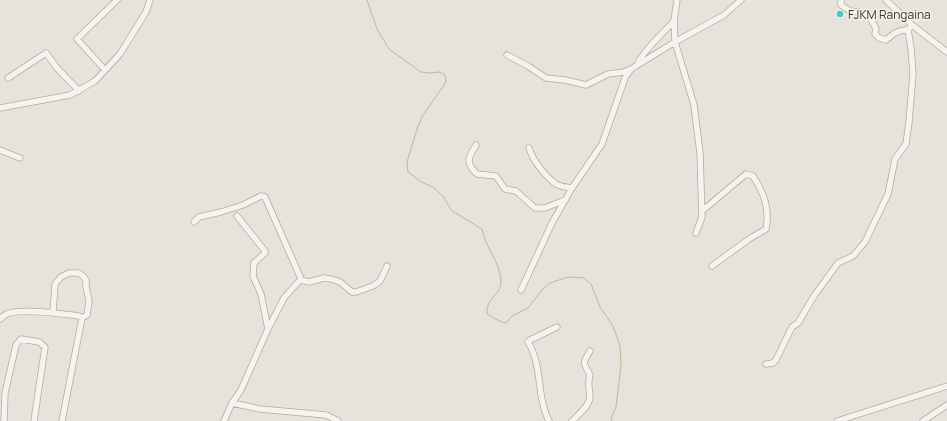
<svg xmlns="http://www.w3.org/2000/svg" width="947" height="421" font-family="Manrope,sans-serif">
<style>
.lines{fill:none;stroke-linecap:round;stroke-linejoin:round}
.stream{stroke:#c6b496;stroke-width:1}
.minor-casing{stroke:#b0aca2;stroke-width:7}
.minor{stroke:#f4f3ee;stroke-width:5.5}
.poi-dot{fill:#3fcdc7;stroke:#f4f1eb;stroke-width:1.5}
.labels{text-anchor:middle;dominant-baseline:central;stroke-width:3;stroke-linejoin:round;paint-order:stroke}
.poi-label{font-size:12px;fill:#3c3626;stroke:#f4f1eb;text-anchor:start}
</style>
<rect width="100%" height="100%" fill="#e6e3dc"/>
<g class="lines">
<path class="stream" d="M 367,0 L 377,29 L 389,49 L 421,72 L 430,73 L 439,72 L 445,75 L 446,82 L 422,117 L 417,129 L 407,162 L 408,172 L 420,181 L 434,188 L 443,196 L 452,211 L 482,229 C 485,247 500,261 501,281 C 502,295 485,298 487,314 C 493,317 499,322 506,323 L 512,316 L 528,308 L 542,290 L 550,283 L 568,277 L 584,278 L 591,284 L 600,307 L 613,326 L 620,346 L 621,365 L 616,407 L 611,418 L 612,421"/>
<defs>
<path id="minor" d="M 677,0 L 674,21 L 675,42 L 694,105 L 700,153 L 702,217 L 696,233
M 841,0 L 841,5 L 850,11 L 859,12 L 870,17 L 876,29 L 875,34 L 879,38 L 886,40 C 892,35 899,29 908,30
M 886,0 L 912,25 L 947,52
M 507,55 L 528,66 L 546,78 L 565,80 L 586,85 L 608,74 L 624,72 L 631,69
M 638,63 C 642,52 665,31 674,21
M 105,70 L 77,39 L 117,0
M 8,78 L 46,53 L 57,68 L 79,91
M 0,108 L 70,95 L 95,81 L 120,54 L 146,12 L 150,0
M 476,145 C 468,158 465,162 477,174 L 496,176 L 505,189 L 516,191 L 535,208 L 545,208 L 565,200
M 529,148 C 533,161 545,176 556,184 C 561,187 567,187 572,188
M 0,150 L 20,158
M 702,211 L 746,174 L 753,176 C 764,193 770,209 766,229 L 749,239 L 712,266
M 194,222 L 199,217 L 221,212 L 243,205 L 261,196 L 265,197 L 301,279
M 521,290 L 552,223 L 572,188 L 602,144 L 625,78 L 631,69 L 675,42 L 724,15 L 741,0
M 0,319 C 2,318 3,316 5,315 C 17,307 63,314 79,316 L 82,318 L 87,315 L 89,301 L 86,286 L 86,280 L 83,276 L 79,273 L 69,273 L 61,277 L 55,284 L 53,313
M 268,329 L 284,298 L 300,280 L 309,282 L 324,278 L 331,279 L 340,282 L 352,292 L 356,292 L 373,286 L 380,281 L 387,266
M 766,364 L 773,363 L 776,360 L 792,327 L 798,323 L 814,296 L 838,263 L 853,256 L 865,242 L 888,194 L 895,159 L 906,144 L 909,122 L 913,74 L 911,48 L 908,30 L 912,25
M 232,403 L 260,409 L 326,415 L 338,421
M 4,421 L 5,393 L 16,345 L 21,339 L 39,342 L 45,347 L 34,421
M 62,421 L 82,318
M 224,421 L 232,403 L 241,390 L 268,329 L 261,294 L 253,276 L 254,263 L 265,253 L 265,251 L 237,216
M 549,421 C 536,396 543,366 528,342 L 530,340 L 557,327
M 572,421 C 578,415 589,406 590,398 C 590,390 587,383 590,375 C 583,362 582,364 590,351
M 837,421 L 947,386
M 923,421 L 947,405"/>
</defs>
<use href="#minor" class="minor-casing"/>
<use href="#minor" class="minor"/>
</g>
<circle class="poi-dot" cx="840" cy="14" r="4"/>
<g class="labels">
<g class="poi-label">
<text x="848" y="14">FJKM Rangaina</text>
</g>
</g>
</svg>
